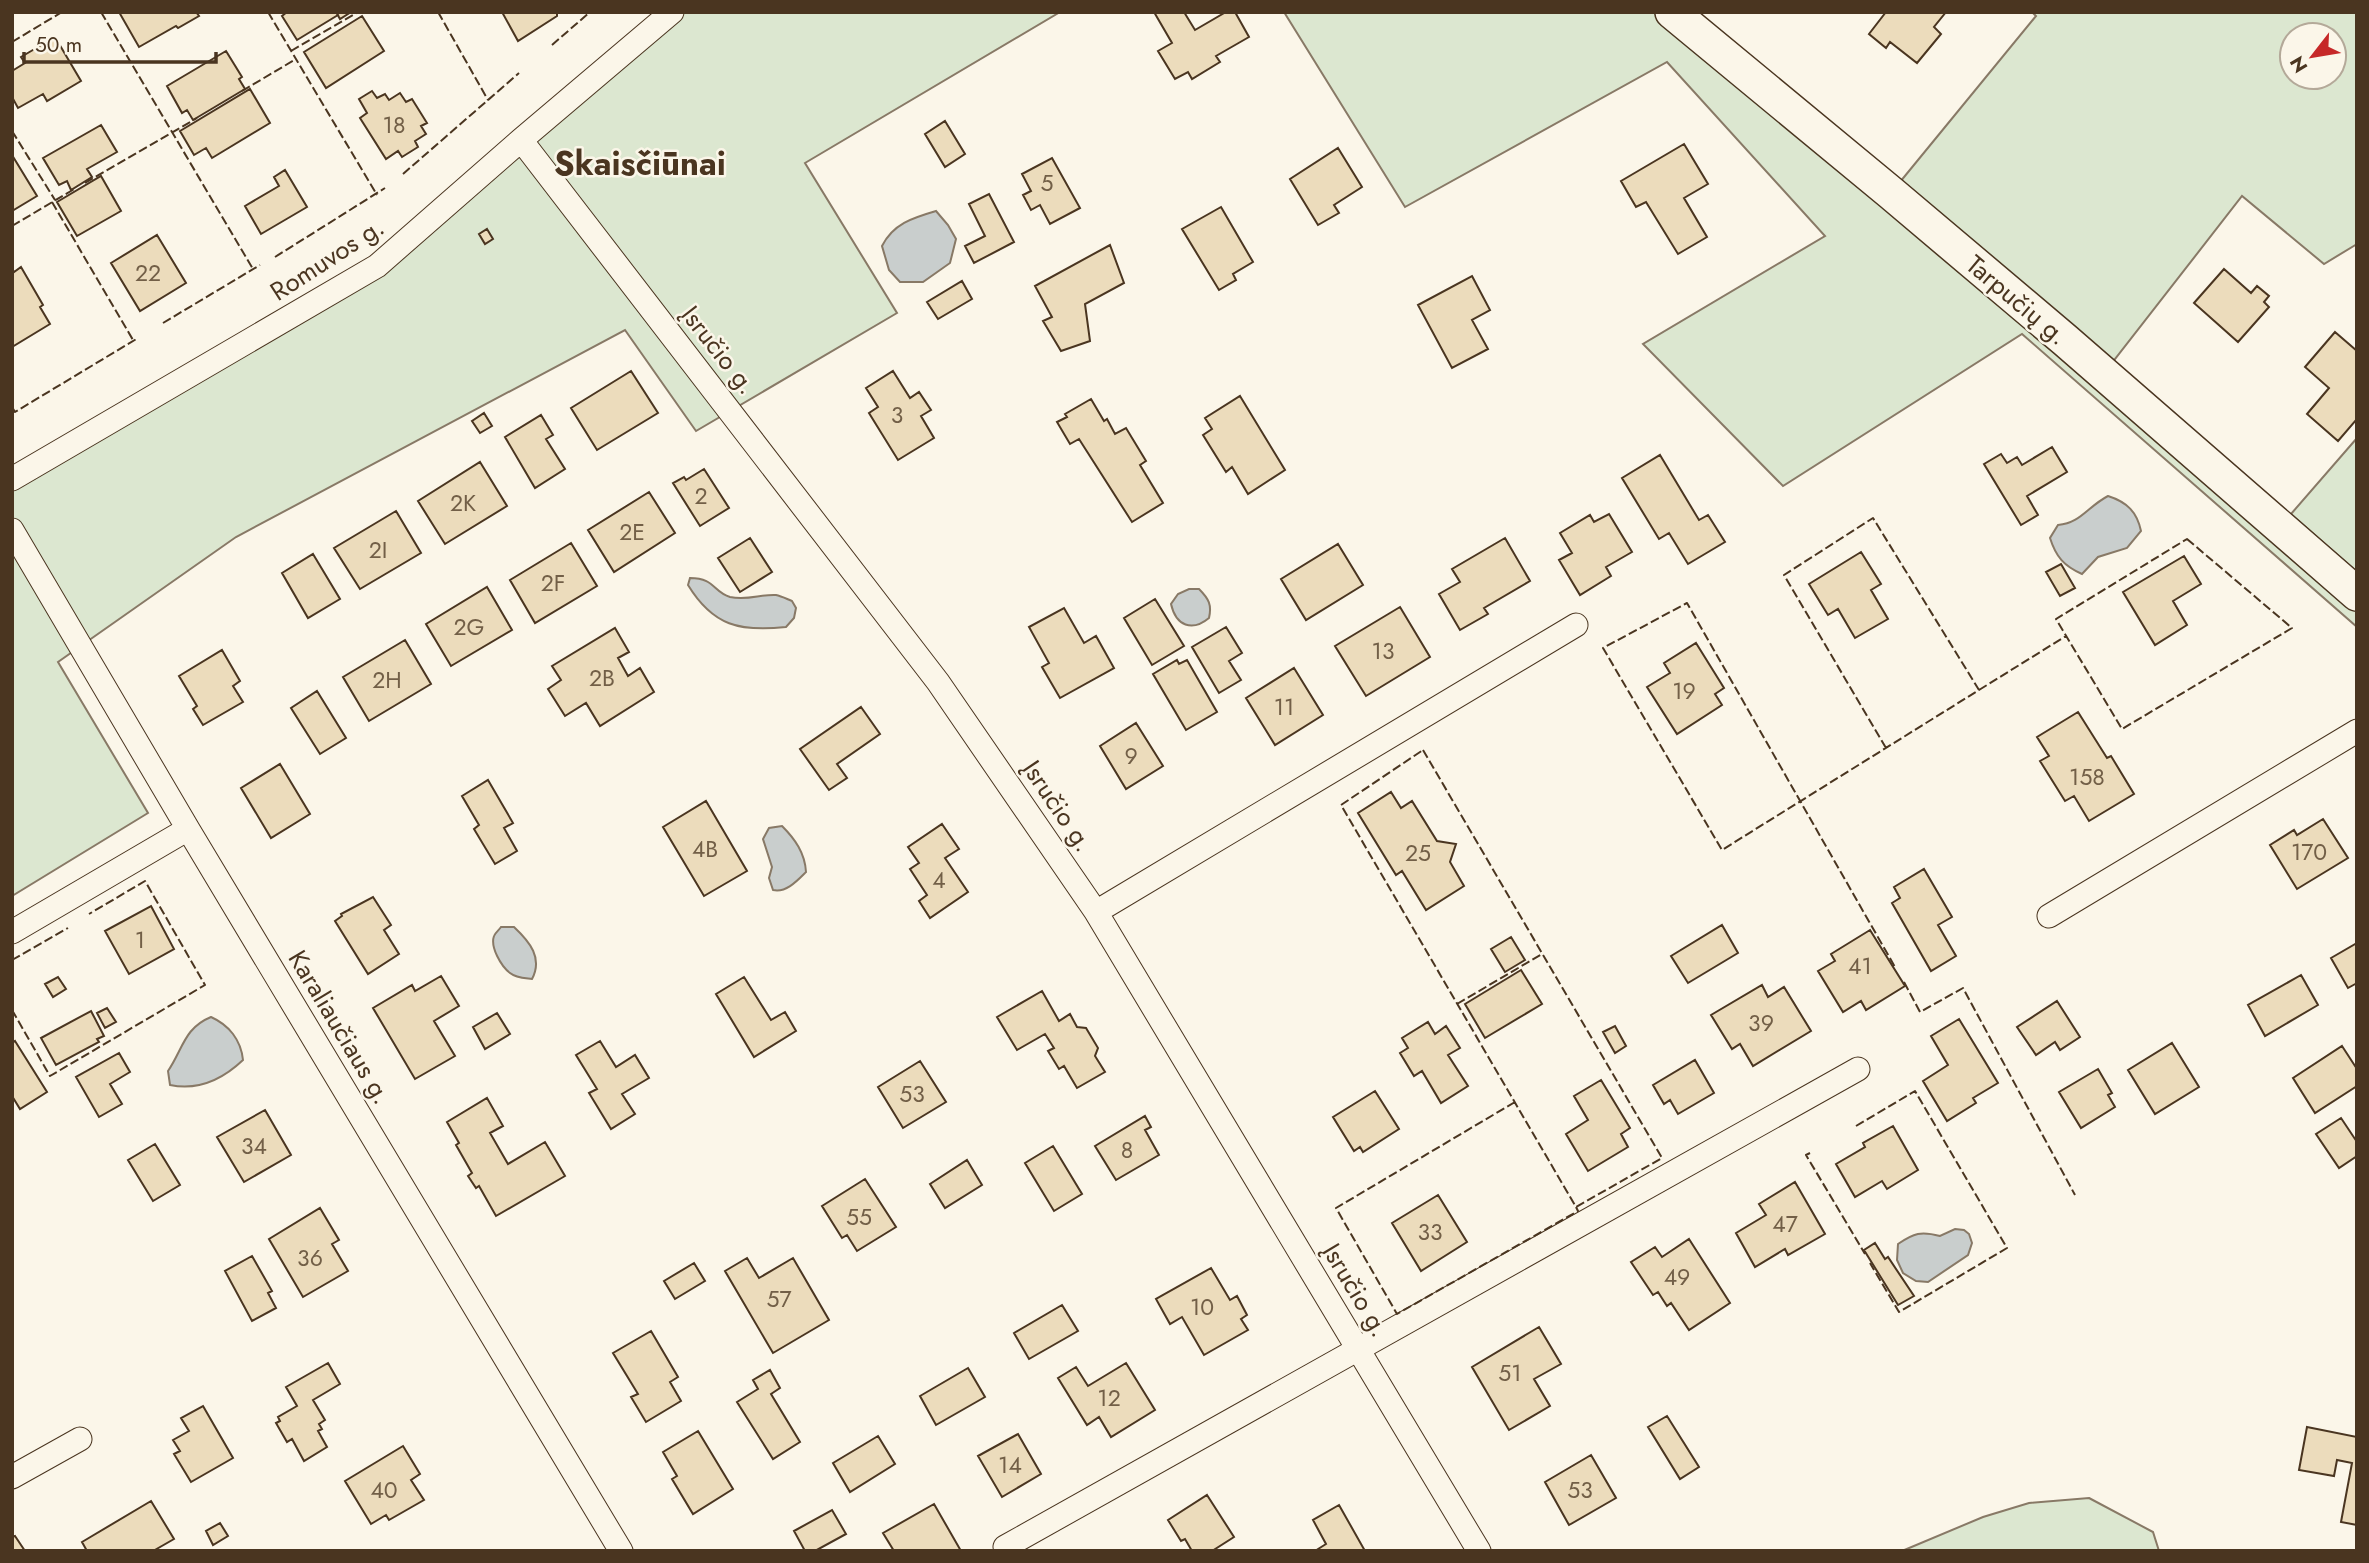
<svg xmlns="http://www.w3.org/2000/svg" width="2369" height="1563" font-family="Jost,sans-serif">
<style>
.green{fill:#dce7d0;stroke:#887966;stroke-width:2;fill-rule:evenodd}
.water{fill:#c9cecd;stroke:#887966;stroke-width:2}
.building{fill:#ecdcbc;stroke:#4a3520;stroke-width:2}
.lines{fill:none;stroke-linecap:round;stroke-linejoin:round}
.street-casing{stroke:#4a3520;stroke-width:25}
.secondary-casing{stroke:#4a3520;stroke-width:36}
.street{stroke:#fbf6e9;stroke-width:23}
.secondary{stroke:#fbf6e9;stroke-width:33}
.fence{stroke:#4a3520;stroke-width:2;stroke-dasharray:9 3.5;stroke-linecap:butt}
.labels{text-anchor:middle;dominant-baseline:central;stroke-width:5;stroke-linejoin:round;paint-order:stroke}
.number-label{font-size:23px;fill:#725f47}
.street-label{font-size:26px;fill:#4a3520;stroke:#fbf6e9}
.district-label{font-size:33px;font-weight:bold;fill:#4a3520;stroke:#fbf6e9}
</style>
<rect width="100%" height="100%" fill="#fbf6e9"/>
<path class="green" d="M 672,12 L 1060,12 L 805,163 L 897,313 L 696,431 L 625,330 L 236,537 L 58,662 L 148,813 L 12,896 L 12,479 L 377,266 Z
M 1284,12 L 1672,12 L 1891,193 L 2036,16 L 2032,12 L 2357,12 L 2357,244 L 2324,264 L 2242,196 L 2112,363 L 2357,594 L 2357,627 L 2022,334 L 1783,486 L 1643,344 L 1825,236 L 1667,62 L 1405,207 ZM 2292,35 L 2334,35 L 2334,77 L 2292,77 Z
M 2357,438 L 2357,572 L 2291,514 Z
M 2089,1498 L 2153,1532 L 2159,1551 L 1902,1551 L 1983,1517 L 2029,1503 Z"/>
<path class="water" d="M 936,211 L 948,225 L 956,239 L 950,263 L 923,282 L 900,282 L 889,270 L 882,246 C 893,224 912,218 936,211 Z
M 2108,496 C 2127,502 2137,512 2141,531 L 2127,548 L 2098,557 L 2082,574 C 2064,566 2056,557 2050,538 L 2058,525 C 2081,523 2087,507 2108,496 Z
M 690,578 C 715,578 713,592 730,597 C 748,601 760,594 776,595 C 781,596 787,599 792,601 L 796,608 L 794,618 L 786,627 C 740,632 713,626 688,585 Z
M 1189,589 L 1199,589 C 1209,599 1212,605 1209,618 C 1192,632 1176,626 1171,604 L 1178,594 Z
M 782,826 C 795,839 805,853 806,872 C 797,881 786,893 773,890 L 769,878 L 772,867 L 763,839 L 769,828 Z
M 501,927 L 514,927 C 530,942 543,958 532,979 C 524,978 516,978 510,973 C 501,966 490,947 494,936 C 495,933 499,930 501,927 Z
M 211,1017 C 229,1025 241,1040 243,1060 C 223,1079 199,1091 170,1085 L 168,1071 C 183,1049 184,1028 211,1017 Z
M 1955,1229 L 1964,1230 L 1969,1234 L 1972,1243 L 1968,1255 L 1928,1282 L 1916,1281 L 1903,1273 L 1897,1260 L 1898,1244 C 1914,1233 1921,1231 1940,1236 Z"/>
<path class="building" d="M 119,12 L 196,12 L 199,16 L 178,28 L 176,26 L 139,47 Z
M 287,12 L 336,12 L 338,15 L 297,40 L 282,16 Z
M 336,12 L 351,12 L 340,19 Z
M 502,12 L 557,12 L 557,16 L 518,41 Z
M 1154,12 L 1184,12 L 1195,30 L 1226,12 L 1235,12 L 1249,37 L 1216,56 L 1220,62 L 1192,79 L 1188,72 L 1175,79 L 1158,51 L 1172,43 Z
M 1886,12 L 1946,12 L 1934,27 L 1941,34 L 1917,63 L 1890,42 L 1886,48 L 1869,34 Z
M 362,16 L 384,51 L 326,88 L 304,52 Z
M 55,37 L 81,81 L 47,101 L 43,94 L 18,108 L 12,97 L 12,71 L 25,63 L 21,57 Z
M 226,51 L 242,77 L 239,79 L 245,89 L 193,120 L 187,110 L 182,113 L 167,86 Z
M 250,89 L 270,123 L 212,158 L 206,148 L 194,155 L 180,131 Z
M 372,91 L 377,98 L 385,94 L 389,100 L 400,93 L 406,102 L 412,99 L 427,123 L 421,126 L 426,134 L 415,141 L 418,147 L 402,157 L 398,151 L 386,159 L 360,118 L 367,113 L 359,99 Z
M 945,121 L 965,154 L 945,167 L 925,134 Z
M 101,125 L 117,152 L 87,169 L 92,177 L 71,190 L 67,181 L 59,185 L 43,158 Z
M 1684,144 L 1708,184 L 1684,198 L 1707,237 L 1678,254 L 1646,202 L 1636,207 L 1621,181 Z
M 1338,148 L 1362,187 L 1334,205 L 1339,213 L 1318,225 L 1290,179 Z
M 12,155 L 37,196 L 12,211 Z
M 1052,158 L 1080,208 L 1050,224 L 1040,205 L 1031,210 L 1023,195 L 1031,191 L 1022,174 Z
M 285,170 L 307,207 L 261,234 L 245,206 L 279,186 L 274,177 Z
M 101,176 L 121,211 L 77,236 L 57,202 Z
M 989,194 L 1014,242 L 974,263 L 965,246 L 985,236 L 969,204 Z
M 1221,207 L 1253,262 L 1233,274 L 1236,280 L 1219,290 L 1182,229 Z
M 487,229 L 493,239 L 485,244 L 479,234 Z
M 157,235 L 186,283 L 140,311 L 111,263 Z
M 1110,245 L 1124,283 L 1085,304 L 1090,341 L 1061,351 L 1043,321 L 1052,317 L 1035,286 Z
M 21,267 L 43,305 L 40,307 L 50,324 L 12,347 L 12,269 L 14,272 Z
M 2224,269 L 2251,293 L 2257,286 L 2269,296 L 2264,302 L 2269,307 L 2238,342 L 2194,303 Z
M 1472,276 L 1490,310 L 1472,320 L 1488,349 L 1452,368 L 1418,305 Z
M 962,281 L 972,299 L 938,319 L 927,302 Z
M 2335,332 L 2357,351 L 2357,419 L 2338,441 L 2307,414 L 2329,388 L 2305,367 Z
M 631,371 L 658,413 L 597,450 L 571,408 Z
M 893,371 L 910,398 L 919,392 L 931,410 L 921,416 L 934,438 L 898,460 L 869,413 L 878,407 L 866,388 Z
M 1240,396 L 1285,470 L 1248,494 L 1232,467 L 1226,472 L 1203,435 L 1212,429 L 1205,418 Z
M 1091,399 L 1104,421 L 1107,419 L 1115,434 L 1126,428 L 1146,461 L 1140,465 L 1163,503 L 1132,522 L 1079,439 L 1070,444 L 1057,422 L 1067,417 L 1065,414 Z
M 484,413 L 492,426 L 480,433 L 472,421 Z
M 541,415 L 553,435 L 546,439 L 565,469 L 535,488 L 505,437 Z
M 2052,447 L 2067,472 L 2027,496 L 2038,515 L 2021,525 L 1984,464 L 2001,454 L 2007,463 L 2017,457 L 2022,465 Z
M 1660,455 L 1699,520 L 1708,515 L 1725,542 L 1688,564 L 1669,533 L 1659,539 L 1622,478 Z
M 480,462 L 507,506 L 445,544 L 418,501 Z
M 704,469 L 729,508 L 700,526 L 673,483 L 684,477 L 686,480 Z
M 649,492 L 675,533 L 614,572 L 588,530 Z
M 396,511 L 421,553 L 360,589 L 334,548 Z
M 1609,514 L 1632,552 L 1606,567 L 1611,576 L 1580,595 L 1559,560 L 1572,553 L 1560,533 L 1590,515 L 1594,522 Z
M 750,538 L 772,572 L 740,592 L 718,558 Z
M 1505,538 L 1530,581 L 1484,608 L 1488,614 L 1460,630 L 1439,594 L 1460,582 L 1452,569 Z
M 571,543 L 597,586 L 535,623 L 510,580 Z
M 1338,544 L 1363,585 L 1306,620 L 1281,579 Z
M 1861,552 L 1881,584 L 1871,590 L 1888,619 L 1855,638 L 1838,609 L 1828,615 L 1809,584 Z
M 313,554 L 340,599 L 308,618 L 282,573 Z
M 2184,556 L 2201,584 L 2173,601 L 2187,625 L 2155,645 L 2123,592 Z
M 2061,564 L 2075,588 L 2060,596 L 2046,572 Z
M 487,587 L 512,630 L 451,666 L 426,624 Z
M 1155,599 L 1184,646 L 1152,665 L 1124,618 Z
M 1400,607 L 1430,657 L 1366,696 L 1335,646 Z
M 1064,608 L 1084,643 L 1096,636 L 1114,668 L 1060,698 L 1042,667 L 1049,663 L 1029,627 Z
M 1226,627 L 1242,653 L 1229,661 L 1241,680 L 1219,693 L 1192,647 Z
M 615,628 L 629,652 L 618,658 L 628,676 L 640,668 L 654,692 L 600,726 L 586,703 L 565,716 L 548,689 L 561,680 L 552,666 Z
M 405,640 L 431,684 L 369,721 L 343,677 Z
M 1696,643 L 1724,688 L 1715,694 L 1722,705 L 1677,734 L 1647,687 L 1670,673 L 1664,663 Z
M 222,650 L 240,681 L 233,686 L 243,702 L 203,725 L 193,709 L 197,706 L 179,676 Z
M 1177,660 L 1179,664 L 1187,660 L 1217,712 L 1186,730 L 1153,674 Z
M 1294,668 L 1323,715 L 1275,745 L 1246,698 Z
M 317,691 L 346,738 L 320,754 L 291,708 Z
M 861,707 L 880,734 L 837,764 L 847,778 L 829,790 L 800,749 Z
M 2078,712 L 2107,758 L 2111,756 L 2134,794 L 2089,821 L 2074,796 L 2065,801 L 2040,761 L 2049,756 L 2037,737 Z
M 1136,723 L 1163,766 L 1126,789 L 1100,746 Z
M 280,764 L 310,814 L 271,838 L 241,788 Z
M 488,780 L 513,823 L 504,828 L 517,851 L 495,864 L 474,829 L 479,825 L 462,796 Z
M 1391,792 L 1401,808 L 1412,801 L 1437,841 L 1456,844 L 1450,862 L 1464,886 L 1426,910 L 1402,871 L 1396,875 L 1358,813 Z
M 706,801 L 747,871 L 704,896 L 663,827 Z
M 2323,819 L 2348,858 L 2297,889 L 2270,845 L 2294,830 L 2297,835 Z
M 942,824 L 959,849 L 945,858 L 968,892 L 930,918 L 919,901 L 927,895 L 910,869 L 919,863 L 908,847 Z
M 1924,869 L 1952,917 L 1938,925 L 1956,956 L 1931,971 L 1892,903 L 1900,898 L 1894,887 Z
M 373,897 L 391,925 L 384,930 L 399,954 L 368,974 L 335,921 L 342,916 L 341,914 Z
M 151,906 L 174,949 L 129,974 L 105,931 Z
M 1722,925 L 1738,953 L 1688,983 L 1671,956 Z
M 1870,930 L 1905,986 L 1866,1010 L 1861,1001 L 1843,1012 L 1818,971 L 1835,961 L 1831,954 Z
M 1511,937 L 1525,960 L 1505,972 L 1491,949 Z
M 2357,943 L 2357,983 L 2348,988 L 2331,958 Z
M 1521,970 L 1542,1004 L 1485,1038 L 1465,1004 Z
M 2301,975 L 2318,1005 L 2265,1036 L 2248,1005 Z
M 441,976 L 459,1006 L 434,1021 L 455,1056 L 415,1079 L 373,1008 L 412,985 L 415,991 Z
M 58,977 L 66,989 L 53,997 L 45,984 Z
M 744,977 L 771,1020 L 785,1012 L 796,1031 L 754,1057 L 716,994 Z
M 1762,985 L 1768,997 L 1784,987 L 1811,1031 L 1753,1066 L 1740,1044 L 1732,1049 L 1711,1015 Z
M 1042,991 L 1059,1021 L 1070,1014 L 1077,1027 L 1086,1028 L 1098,1048 L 1095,1056 L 1105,1072 L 1077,1088 L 1064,1066 L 1059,1069 L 1048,1051 L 1054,1048 L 1045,1034 L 1017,1050 L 997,1017 Z
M 2057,1001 L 2080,1037 L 2060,1050 L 2055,1042 L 2036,1055 L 2017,1027 Z
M 107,1008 L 116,1022 L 105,1028 L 97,1013 Z
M 91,1011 L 104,1036 L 97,1039 L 99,1042 L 56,1065 L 41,1038 Z
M 497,1013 L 510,1034 L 485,1049 L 473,1027 Z
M 1959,1019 L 1998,1083 L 1973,1098 L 1976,1103 L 1947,1121 L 1923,1081 L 1948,1065 L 1931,1036 Z
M 1428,1022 L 1435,1034 L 1446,1026 L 1460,1048 L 1448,1055 L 1468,1086 L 1441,1103 L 1422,1071 L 1414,1076 L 1400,1053 L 1408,1048 L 1402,1038 Z
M 1615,1026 L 1626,1046 L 1615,1053 L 1603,1032 Z
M 15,1041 L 47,1092 L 20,1109 L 12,1096 L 12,1043 Z
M 600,1041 L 616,1067 L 635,1055 L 649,1078 L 622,1094 L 635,1114 L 611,1129 L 589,1093 L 597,1089 L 576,1055 Z
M 2172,1043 L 2199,1087 L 2155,1114 L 2128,1070 Z
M 2342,1046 L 2357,1069 L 2357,1086 L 2315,1113 L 2293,1078 Z
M 119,1053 L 130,1072 L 110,1084 L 122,1104 L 99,1117 L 76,1077 Z
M 1695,1060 L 1714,1093 L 1678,1114 L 1670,1100 L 1664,1104 L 1653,1085 Z
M 920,1061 L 946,1102 L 903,1128 L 878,1087 Z
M 2098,1069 L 2112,1093 L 2108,1095 L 2115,1107 L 2081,1128 L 2059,1092 Z
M 1601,1080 L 1630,1128 L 1621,1134 L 1628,1147 L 1588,1171 L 1566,1134 L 1588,1120 L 1574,1096 Z
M 1375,1091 L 1399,1129 L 1363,1152 L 1360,1147 L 1354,1151 L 1333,1117 Z
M 487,1098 L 503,1126 L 490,1133 L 508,1164 L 545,1142 L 565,1176 L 496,1216 L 479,1186 L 476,1188 L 468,1176 L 472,1173 L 456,1145 L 459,1143 L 447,1122 Z
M 265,1110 L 291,1155 L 244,1182 L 217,1137 Z
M 1145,1116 L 1151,1127 L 1145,1130 L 1159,1155 L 1116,1180 L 1095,1146 Z
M 2341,1118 L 2357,1142 L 2357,1156 L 2339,1168 L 2316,1134 Z
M 1893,1126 L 1918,1170 L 1887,1189 L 1882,1181 L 1855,1197 L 1836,1164 L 1865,1147 L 1863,1143 Z
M 155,1144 L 180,1185 L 153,1201 L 128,1160 Z
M 1053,1146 L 1082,1194 L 1054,1211 L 1025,1163 Z
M 967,1160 L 982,1185 L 945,1208 L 930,1184 Z
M 865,1179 L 896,1227 L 857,1251 L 847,1235 L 842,1238 L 822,1206 Z
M 1795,1182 L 1825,1234 L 1788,1255 L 1785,1249 L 1755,1267 L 1736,1233 L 1766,1215 L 1759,1204 Z
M 1438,1195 L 1467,1242 L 1421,1271 L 1392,1223 Z
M 320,1208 L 339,1240 L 332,1244 L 348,1271 L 303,1297 L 269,1239 Z
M 1689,1239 L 1730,1303 L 1689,1330 L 1671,1303 L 1667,1306 L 1658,1292 L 1653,1295 L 1631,1262 L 1655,1247 L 1662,1257 Z
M 1875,1243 L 1885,1259 L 1888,1257 L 1914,1296 L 1898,1305 L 1864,1250 Z
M 252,1256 L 272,1291 L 268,1293 L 276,1308 L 252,1321 L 225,1271 Z
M 747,1258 L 759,1278 L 793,1258 L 829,1320 L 773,1353 L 725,1271 Z
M 694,1263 L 705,1281 L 675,1299 L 664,1281 Z
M 1211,1268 L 1230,1300 L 1237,1296 L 1247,1315 L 1241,1319 L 1248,1330 L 1204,1355 L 1182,1317 L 1170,1324 L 1156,1299 Z
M 1062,1305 L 1078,1331 L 1029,1359 L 1014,1333 Z
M 1539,1327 L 1561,1364 L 1534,1379 L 1550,1406 L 1509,1430 L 1472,1367 Z
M 651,1331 L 678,1377 L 670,1382 L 681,1401 L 646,1422 L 631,1397 L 638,1394 L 613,1353 Z
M 328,1363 L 340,1384 L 313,1400 L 325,1420 L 319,1424 L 322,1429 L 318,1431 L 327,1447 L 304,1461 L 292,1439 L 287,1442 L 276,1423 L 280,1421 L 278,1417 L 297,1406 L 286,1387 Z
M 1126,1363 L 1155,1410 L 1111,1437 L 1099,1417 L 1087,1425 L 1058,1378 L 1076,1367 L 1088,1386 Z
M 968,1368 L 985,1397 L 936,1425 L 920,1396 Z
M 770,1370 L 780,1388 L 771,1394 L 800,1442 L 773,1459 L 737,1402 L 758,1389 L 753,1380 Z
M 203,1406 L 233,1458 L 191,1482 L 174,1454 L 180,1451 L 173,1440 L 189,1431 L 181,1418 Z
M 1667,1416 L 1699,1467 L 1680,1479 L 1648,1427 Z
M 2307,1427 L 2357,1437 L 2357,1525 L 2341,1522 L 2352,1463 L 2337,1460 L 2334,1476 L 2299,1470 Z
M 698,1431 L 733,1489 L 693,1514 L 672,1479 L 677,1476 L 663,1452 Z
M 1018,1434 L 1041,1474 L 1002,1497 L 978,1456 Z
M 878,1436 L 895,1464 L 850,1492 L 833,1463 Z
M 403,1446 L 420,1474 L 411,1480 L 424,1500 L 389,1520 L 386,1515 L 371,1524 L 345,1481 Z
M 1591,1455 L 1616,1498 L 1569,1525 L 1545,1482 Z
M 1207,1495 L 1234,1537 L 1212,1551 L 1192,1551 L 1185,1539 L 1181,1541 L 1168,1520 Z
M 151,1501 L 174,1539 L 153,1551 L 87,1551 L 82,1542 Z
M 934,1504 L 961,1551 L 894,1551 L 883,1533 Z
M 1339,1505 L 1365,1551 L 1315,1551 L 1326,1544 L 1313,1520 Z
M 832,1510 L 846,1534 L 815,1551 L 805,1551 L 794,1531 Z
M 220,1523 L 228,1536 L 213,1545 L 206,1531 Z
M 15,1536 L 25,1551 L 12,1551 L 12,1537 Z"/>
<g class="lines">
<defs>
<path id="street" d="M 521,140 L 938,682 L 1096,912 L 1479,1551
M 12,479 L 377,266 L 521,140 L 672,12
M 12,530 L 188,829 L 621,1551
M 1096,912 L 1576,625
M 2049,916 L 2357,731
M 12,932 L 188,829
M 12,1477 L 80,1439
M 1005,1547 L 1858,1069"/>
<path id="secondary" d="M 1672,12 L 1891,193 L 2065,340 L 2357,594"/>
</defs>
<use href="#street" class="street-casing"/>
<use href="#secondary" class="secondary-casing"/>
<use href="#street" class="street"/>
<use href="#secondary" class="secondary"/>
<path class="fence" d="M 101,12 L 253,269
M 268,12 L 377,195
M 438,12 L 488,100
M 12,42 L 62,12
M 552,45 L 590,12
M 291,51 L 358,12
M 242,91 L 296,59
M 12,131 L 55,200
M 403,174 L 519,73
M 85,183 L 197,118
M 52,202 L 133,340
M 12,226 L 76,188
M 275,257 L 385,188
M 163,323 L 260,265
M 12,407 L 15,412 L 138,338
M 2187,539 L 2292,628 L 2122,729 L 2056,619 Z
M 1979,690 L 2066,636
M 1886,748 L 1784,575 L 1873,518 L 1979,690 L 1722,850 L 1603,648 L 1687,603 L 1895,967
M 1423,750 L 1662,1158 L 1576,1207 L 1341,805 Z
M 12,960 L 68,928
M 1904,982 L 1920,1012 L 1963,988 L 2075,1195
M 1457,1004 L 1542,954
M 12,1010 L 50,1076 L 205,985 L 145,881 L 89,914
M 1515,1102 L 1336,1208 L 1397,1314 L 1578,1211 L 1576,1207
M 1856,1126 L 1915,1091 L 2007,1248 L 1899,1312 L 1870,1263
M 1810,1153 L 1806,1155 L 1865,1254"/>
</g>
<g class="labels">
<g class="number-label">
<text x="394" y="125">18</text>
<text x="1047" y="183">5</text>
<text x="148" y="273">22</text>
<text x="897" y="415">3</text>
<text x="701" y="496">2</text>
<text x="463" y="503">2K</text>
<text x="632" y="532">2E</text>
<text x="378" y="550">2I</text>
<text x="553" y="583">2F</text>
<text x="469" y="627">2G</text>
<text x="1383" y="651">13</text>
<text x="602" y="678">2B</text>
<text x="387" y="680">2H</text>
<text x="1684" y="691">19</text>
<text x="1284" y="707">11</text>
<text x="1131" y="756">9</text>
<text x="2087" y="777">158</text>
<text x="705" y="849">4B</text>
<text x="2309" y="852">170</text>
<text x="1418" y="853">25</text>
<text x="939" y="880">4</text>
<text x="140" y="940">1</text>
<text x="1860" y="966">41</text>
<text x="1761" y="1023">39</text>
<text x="912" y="1094">53</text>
<text x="254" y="1146">34</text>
<text x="1127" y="1150">8</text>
<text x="859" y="1217">55</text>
<text x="1785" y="1224">47</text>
<text x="1430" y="1232">33</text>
<text x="310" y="1258">36</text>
<text x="1677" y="1277">49</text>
<text x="779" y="1299">57</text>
<text x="1202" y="1307">10</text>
<text x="1510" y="1373">51</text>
<text x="1109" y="1398">12</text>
<text x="1010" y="1465">14</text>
<text x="384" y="1490">40</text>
<text x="1580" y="1490">53</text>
</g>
<g class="street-label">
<text transform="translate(327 259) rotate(-33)">Romuvos g.</text>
<text transform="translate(2017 300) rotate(40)">Tarpučių g.</text>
<text transform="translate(719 350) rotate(52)">Įsručio g.</text>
<text transform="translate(1058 806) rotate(56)">Įsručio g.</text>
<text transform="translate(340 1027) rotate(59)">Karaliaučiaus g.</text>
<text transform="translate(1356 1290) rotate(59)">Įsručio g.</text>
</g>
<g class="district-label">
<text x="640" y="163">Skaisčiūnai</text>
</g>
</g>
<rect width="2369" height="1563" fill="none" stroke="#4a3520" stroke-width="28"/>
<g transform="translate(2313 56) rotate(239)"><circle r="33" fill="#fbf6e9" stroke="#b4a999" stroke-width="2"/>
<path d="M0-5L12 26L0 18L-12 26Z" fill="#c62828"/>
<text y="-10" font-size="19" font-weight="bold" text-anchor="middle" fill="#4a3520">N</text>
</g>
<path d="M24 52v10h192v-10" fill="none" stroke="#4a3520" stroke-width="3.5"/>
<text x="35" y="52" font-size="21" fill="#4a3520" stroke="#fbf6e9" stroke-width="5" paint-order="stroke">50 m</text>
</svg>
